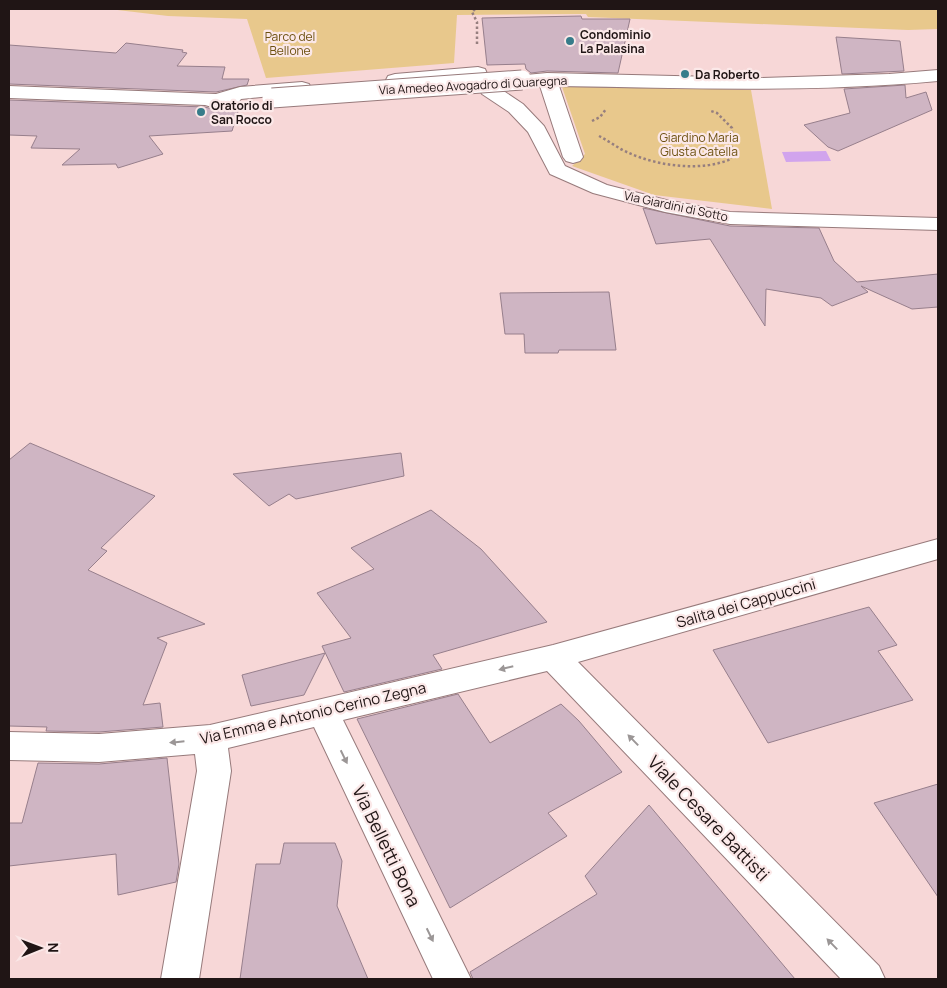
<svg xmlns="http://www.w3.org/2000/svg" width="947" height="988" font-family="Manrope,sans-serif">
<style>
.green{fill:#e8c88c}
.water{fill:#d1a4ed}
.building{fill:#cfb5c3;stroke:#977f8c}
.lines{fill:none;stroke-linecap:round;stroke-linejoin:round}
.street-casing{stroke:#977a7b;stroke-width:2}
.path{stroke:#967f7f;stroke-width:2.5;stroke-dasharray:2.5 2.5;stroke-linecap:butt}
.street{fill:#fff;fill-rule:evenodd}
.street-bridge-casing{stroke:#977a7b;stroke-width:21;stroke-linecap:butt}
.street-bridge{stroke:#fff;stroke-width:19}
.oneway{fill:#9b9696}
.poi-dot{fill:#377c8a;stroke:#fbe8e8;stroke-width:2}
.labels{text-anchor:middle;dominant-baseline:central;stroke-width:4.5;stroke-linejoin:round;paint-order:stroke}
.far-poi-label{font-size:12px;font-weight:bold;fill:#201515;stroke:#fbe8e8;text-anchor:start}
.far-park-label{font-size:12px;fill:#6d5111;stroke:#fbe8e8}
.far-street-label{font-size:12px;fill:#201515;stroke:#fbe8e8}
.street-label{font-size:15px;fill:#201515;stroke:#fbe8e8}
.near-street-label{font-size:18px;fill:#201515;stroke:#fbe8e8}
</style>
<rect width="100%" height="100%" fill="#f7d7d7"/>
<path class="green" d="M 109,9 L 938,9 L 938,29 L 908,30 L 588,17 L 586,14 L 457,15 L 454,63 L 266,78 L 247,19 L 168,16 Z
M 561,84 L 751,90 L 772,209 L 654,195 L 572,166 L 585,154 Z"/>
<path class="water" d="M 826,151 L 831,161 L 786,162 L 782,152 Z"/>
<path class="building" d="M 581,16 L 582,19 L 630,19 L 618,73 L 547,71 L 531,73 L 526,69 L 525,64 L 487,65 L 482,18 Z
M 836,37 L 900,41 L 904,71 L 842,74 Z
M 126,43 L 183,50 L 182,52 L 187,53 L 177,66 L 225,67 L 222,79 L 249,79 L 247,85 L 216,92 L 9,84 L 9,45 L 116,53 Z
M 905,85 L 906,98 L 926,92 L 932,110 L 838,151 L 828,147 L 804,125 L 850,113 L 844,89 Z
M 9,100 L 205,107 L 212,109 L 237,106 L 241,102 L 232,131 L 149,136 L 163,154 L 118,168 L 116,164 L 62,165 L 80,149 L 31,148 L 37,136 L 9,135 Z
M 643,208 L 730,226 L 819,228 L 834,261 L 857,282 L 938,274 L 938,307 L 912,309 L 861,286 L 868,292 L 832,306 L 821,298 L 766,289 L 765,326 L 710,239 L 656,244 Z
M 609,292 L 616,350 L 559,350 L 558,353 L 525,353 L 524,334 L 505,334 L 500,293 Z
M 30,443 L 155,496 L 101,548 L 107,551 L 88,570 L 205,624 L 157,638 L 167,643 L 143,705 L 160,703 L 163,727 L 99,732 L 46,731 L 47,727 L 9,726 L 9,460 Z
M 401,453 L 404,476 L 296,499 L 289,494 L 269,506 L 233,474 Z
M 431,510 L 481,549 L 547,622 L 433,655 L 442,669 L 344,692 L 322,646 L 351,638 L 317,593 L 374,569 L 351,548 Z
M 869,607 L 897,645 L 878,651 L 913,700 L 768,743 L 713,650 Z
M 325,653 L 304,695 L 251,706 L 242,675 Z
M 458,694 L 490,743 L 561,704 L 579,721 L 622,772 L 548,813 L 567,836 L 450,908 L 357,719 Z
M 167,758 L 179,864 L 176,882 L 118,895 L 116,854 L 9,866 L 9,823 L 22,823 L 38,763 L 99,764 Z
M 938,784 L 938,897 L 874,803 Z
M 649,805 L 795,979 L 473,979 L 470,972 L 597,894 L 585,876 Z
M 284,843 L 335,843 L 342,861 L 337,906 L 368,979 L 240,979 L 256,864 L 280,864 Z"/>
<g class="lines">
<defs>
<path id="street" d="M 478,67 L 485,69 L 488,76 L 486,80 L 479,82 L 472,79 L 395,86 L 388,84 L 386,80 L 388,76 L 395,74 Z
M 938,70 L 938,81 C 812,93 685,88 559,86 L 583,157 L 580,161 L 573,163 L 566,161 L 563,157 L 540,86 L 515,84 L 513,80 L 515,76 L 547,73 L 759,78 L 889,74 Z
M 302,82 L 309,84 L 311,88 L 309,92 L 241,99 L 237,104 L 212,107 L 205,105 L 9,98 L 9,86 L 216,94 L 240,87 Z
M 489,84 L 496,86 L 523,104 L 544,126 L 565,166 L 607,185 L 666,200 L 730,212 L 938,218 L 938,230 L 730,224 L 665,212 L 593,193 L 550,174 L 528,132 L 509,112 L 482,94 L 480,90 L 482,86 Z
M 938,539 L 938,559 L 578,662 L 879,966 L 885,979 L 841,979 L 547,671 L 343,720 L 471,979 L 433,979 L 314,727 L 228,748 L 231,771 L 199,979 L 161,979 L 197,771 L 195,754 L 99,762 L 9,760 L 9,732 L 99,734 L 210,725 L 553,645 Z"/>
</defs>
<use href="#street" class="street-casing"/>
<path class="path" d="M 475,9 L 472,12 L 477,22 L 477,46
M 592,121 L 600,117 L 606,109
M 599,136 C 609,141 619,149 629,153 C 658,166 701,172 731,159 L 732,128 L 717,113 L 711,111"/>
<use href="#street" class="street"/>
<defs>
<path id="street-bridge" d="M 272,98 L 522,80"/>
</defs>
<use href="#street-bridge" class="street-bridge-casing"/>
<use href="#street-bridge" class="street-bridge"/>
</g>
<defs><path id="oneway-solid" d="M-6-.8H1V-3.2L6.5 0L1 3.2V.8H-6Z" transform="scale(1.25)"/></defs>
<g class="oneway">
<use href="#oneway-solid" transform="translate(506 668) rotate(166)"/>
<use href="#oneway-solid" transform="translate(633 740) rotate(-134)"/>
<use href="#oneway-solid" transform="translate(177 742) rotate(174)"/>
<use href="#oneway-solid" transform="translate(344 757) rotate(64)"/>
<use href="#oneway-solid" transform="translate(430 935) rotate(64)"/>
<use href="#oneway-solid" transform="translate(832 944) rotate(-134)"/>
</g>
<g class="poi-dot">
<circle cx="570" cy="41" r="5"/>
<circle cx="685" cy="74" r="5"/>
<circle cx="201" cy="112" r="5"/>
</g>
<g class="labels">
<g class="far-poi-label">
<text x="580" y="34">Condominio<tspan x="580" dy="14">La Palasina</tspan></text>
<text x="695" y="74">Da Roberto</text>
<text x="211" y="105">Oratorio di<tspan x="211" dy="14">San Rocco</tspan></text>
</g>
<g class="far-park-label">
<text x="290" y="36">Parco del<tspan x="290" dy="14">Bellone</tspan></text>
<text x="699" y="137">Giardino Maria<tspan x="699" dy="14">Giusta Catella</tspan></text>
</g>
<g class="far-street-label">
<text transform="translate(473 85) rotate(-3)">Via Amedeo Avogadro di Quaregna</text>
<text transform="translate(676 206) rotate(12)">Via Giardini di Sotto</text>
</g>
<g class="street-label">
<text transform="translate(746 603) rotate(-16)">Salita dei Cappuccini</text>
<text transform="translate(313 713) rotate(-13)">Via Emma e Antonio Cerino Zegna</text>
</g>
<g class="near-street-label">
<text transform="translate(709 818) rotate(46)">Viale Cesare Battisti</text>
<text transform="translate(387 846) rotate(64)">Via Belletti Bona</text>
</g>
</g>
<rect width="947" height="988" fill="none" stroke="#201515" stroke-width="20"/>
<g transform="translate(40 948) rotate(89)" stroke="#fbe8e8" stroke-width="4" paint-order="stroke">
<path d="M0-4L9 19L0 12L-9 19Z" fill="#201515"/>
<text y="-8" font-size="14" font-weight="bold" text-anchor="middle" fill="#201515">N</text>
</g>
</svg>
